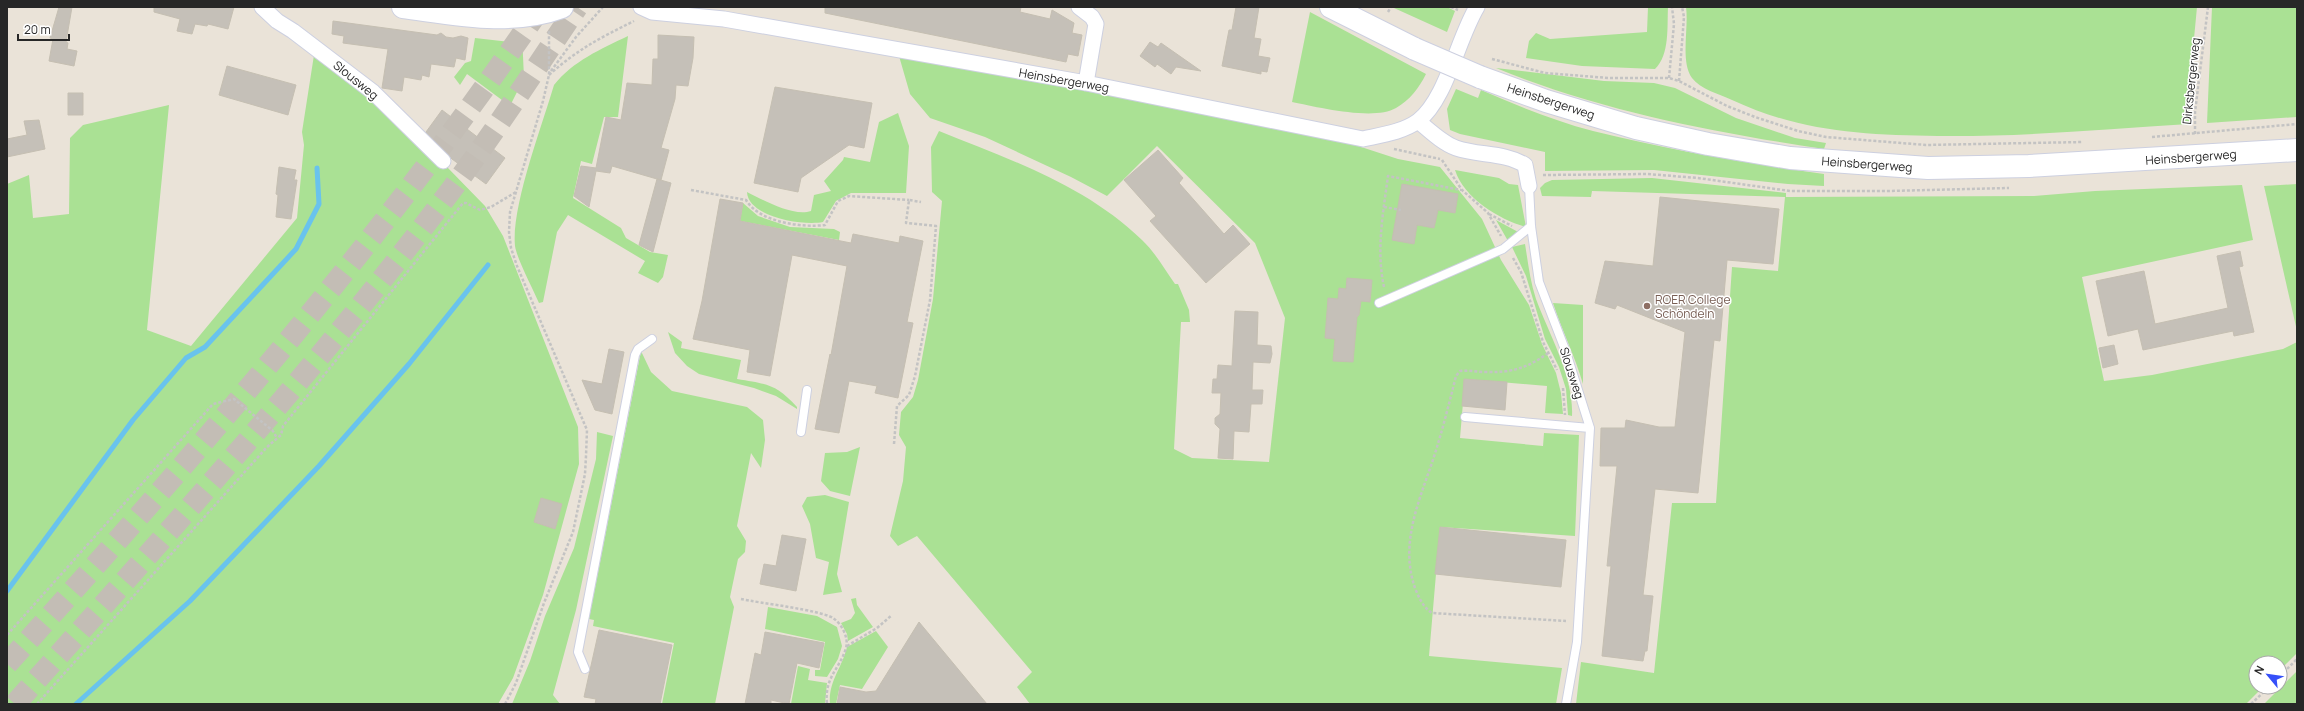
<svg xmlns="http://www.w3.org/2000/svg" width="2304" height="711" font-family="Manrope,sans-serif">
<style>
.green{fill:#aae194}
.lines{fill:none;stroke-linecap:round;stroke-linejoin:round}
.stream{stroke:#69c3ed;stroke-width:5}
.building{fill:#c5c0b8;stroke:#c5bfb2}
.highway-tunnel{stroke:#c3bdb5;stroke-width:22;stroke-dasharray:22 11;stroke-linecap:butt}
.lane-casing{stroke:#cdd0e0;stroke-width:10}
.street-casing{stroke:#cdd0e0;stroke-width:17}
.secondary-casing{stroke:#cdd0e0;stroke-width:24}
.path{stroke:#c3c3c3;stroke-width:2.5;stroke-dasharray:3 2;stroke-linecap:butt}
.lane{stroke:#fff;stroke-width:8}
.street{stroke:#fff;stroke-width:15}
.secondary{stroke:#fff;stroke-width:22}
.secondary-bridge-casing{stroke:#cdd0e0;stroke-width:24;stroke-linecap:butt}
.secondary-bridge{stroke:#fff;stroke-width:22}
.education-dot{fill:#8d6e63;stroke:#fff;stroke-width:1.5}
.labels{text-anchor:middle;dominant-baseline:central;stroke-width:3;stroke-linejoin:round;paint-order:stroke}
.street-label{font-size:12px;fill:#272727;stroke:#fff}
.education-label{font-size:12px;fill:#785e54;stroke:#fff;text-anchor:start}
</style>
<rect width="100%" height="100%" fill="#eae3d8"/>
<path class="green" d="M 1447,7 L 1455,11 L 1447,32 L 1394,8 Z
M 1648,7 L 1668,7 C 1667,26 1670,55 1655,69 L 1582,66 L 1526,58 L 1529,41 L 1536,33 L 1550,39 L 1647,32 Z
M 1686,7 L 2197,7 L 2191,70 L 2189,124 C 2106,129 2022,137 1938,136 C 1864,135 1801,132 1732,100 C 1719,94 1700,89 1692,78 C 1680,62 1689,28 1686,7 Z
M 2212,7 L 2297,7 L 2297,117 L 2207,123 Z
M 1310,12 L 1426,74 C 1419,88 1410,100 1396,108 C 1374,121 1317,107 1292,102 Z
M 522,34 L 524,78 L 510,106 L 467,74 L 460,85 L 454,77 L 465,63 L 471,61 L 475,38 L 511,42 L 517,35 Z
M 628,36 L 618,117 L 604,117 L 592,164 L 581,161 L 573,198 L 621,228 L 626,238 L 650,252 L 668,255 L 663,277 L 658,283 L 638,273 L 645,261 L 568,215 L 557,232 L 543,302 L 539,303 C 533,289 517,259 515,246 C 511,207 542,126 554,85 C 573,61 601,49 628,36 Z
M 314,55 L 411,130 L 485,206 L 503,236 L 578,427 L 579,464 L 543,595 L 513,678 L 498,704 L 7,704 L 7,184 L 29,175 L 33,218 L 69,214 L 70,138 L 83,125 L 169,105 L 147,330 L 191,346 L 297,218 L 304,145 L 302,132 Z
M 899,56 L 1108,91 L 1355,145 L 1398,159 L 1440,167 L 1482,219 L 1501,260 L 1529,305 L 1542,344 L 1556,373 L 1561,393 L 1563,414 L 1545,413 L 1547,386 L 1465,379 L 1460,438 L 1543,446 L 1544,433 L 1579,435 L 1575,536 L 1440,527 L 1429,656 L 1562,668 L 1556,704 L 1030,704 L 1017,687 L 1032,672 L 917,536 L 898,546 L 890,536 L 903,481 L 906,447 L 899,435 L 901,412 L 913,397 L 918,380 L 933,299 L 942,201 L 932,192 L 931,147 L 939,131 C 1011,160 1085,185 1142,240 C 1155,252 1165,270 1175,284 L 1178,284 L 1189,310 L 1190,322 L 1181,322 L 1174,449 L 1192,458 L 1269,462 L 1285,318 L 1255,243 L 1157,146 L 1107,196 L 1071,177 L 985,137 L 930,118 L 910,94 Z
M 1496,68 L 1604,81 L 1654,83 L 1675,88 L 1736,118 L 1795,138 L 1826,143 L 1824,149 C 1713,132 1601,111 1496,68 Z
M 1456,89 L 1478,98 L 1481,90 C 1518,106 1555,121 1593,131 C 1669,150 1747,163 1824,174 L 1824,186 L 1788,184 L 1654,170 L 1545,171 L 1545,152 L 1460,134 L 1450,130 L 1447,109 Z
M 898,113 L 909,146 L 906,193 L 851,193 L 836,201 L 823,222 C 803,226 748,217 747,192 C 763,200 793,217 811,211 L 814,195 L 831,191 L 824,181 L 843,160 L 844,157 L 870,162 L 879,122 Z
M 1455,170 L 1499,178 L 1509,184 L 1518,185 L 1526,227 C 1498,219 1464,198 1455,170 Z
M 1652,178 L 1786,193 L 1786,197 L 2034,196 L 2095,191 L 2242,185 L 2253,240 L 2082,277 L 2104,381 L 2152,375 L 2283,349 L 2297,342 L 2297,653 L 2280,670 L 2280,663 L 2256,663 L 2256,687 L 2263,687 L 2246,704 L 1576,704 L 1581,662 L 1654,673 L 1672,503 L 1716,503 L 1732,267 L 1778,271 L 1785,197 L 1592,191 L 1591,197 L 1542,196 L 1540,188 L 1545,183 L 1552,180 Z
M 2297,184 L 2297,331 L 2264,186 Z
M 743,203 L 758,216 L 790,227 L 834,229 L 840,232 L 839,240 L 740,221 Z
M 1496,220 L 1520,233 L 1508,241 Z
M 1525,244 C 1528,262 1530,281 1536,299 C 1549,334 1574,377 1572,416 L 1568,415 L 1566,389 L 1559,367 L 1545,339 L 1526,276 L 1512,247 Z
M 1553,303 L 1583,305 L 1583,384 C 1575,356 1562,331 1553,303 Z
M 668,332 L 682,342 L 681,348 L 741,360 L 737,379 C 767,384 776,384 797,407 L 797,409 L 776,396 L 754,388 L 699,374 L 687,366 L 675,353 Z
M 641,351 L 651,372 L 672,391 L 747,407 L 763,420 L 765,440 L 761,468 L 751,453 L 737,526 L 746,541 L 745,552 L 738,559 L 730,597 L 734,607 L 715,704 L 662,704 L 674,643 L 593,626 L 594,620 L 589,619 Z
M 597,432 L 613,436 L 576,610 L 553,695 L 560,704 L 512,704 L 530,661 L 545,616 L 574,548 L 596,459 Z
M 860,447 L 850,496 L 830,491 L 821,481 L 825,453 L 847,452 Z
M 825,495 L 849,502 L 837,574 L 842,592 L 823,595 L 829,562 L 816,558 L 810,524 L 802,506 L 807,497 Z
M 856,598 L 857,605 L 873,627 L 848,641 L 847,634 L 841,623 L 851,619 L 855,613 L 851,599 Z
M 768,607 L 817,616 L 837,627 L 842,646 L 838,659 L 827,677 L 815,676 L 815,670 L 820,670 L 825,642 L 765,629 Z
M 876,631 L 888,647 L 862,689 L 840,685 L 836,704 L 830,704 C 828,682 842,668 847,647 Z
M 798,666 L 810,669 L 808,680 L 827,683 L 825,704 L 791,704 Z
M 2297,671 L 2297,704 L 2264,704 Z"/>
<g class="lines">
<path class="stream" d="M 7,591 L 133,420 L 186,358 L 205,347 L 296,249 L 319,204 L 317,168
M 76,704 L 190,601 L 319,466 L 409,364 L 488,265"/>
</g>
<path class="building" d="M 59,7 L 72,7 L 66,42 L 68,43 L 67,49 L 77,51 L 74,66 L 49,61 L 53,39 L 50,38 Z
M 154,7 L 234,7 L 228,29 L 208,24 L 207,26 L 195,24 L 192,34 L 177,31 L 180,19 L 154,12 Z
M 825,7 L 1021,7 L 1020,12 L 1050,19 L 1052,10 L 1074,23 L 1072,33 L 1082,35 L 1078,56 L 1068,54 L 1066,62 L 825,13 Z
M 1236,7 L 1259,7 L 1254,38 L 1261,39 L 1258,56 L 1270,58 L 1267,72 L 1261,71 L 1261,74 L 1222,66 L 1229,30 L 1232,30 Z
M 333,21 L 437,35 L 441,33 L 446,37 L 453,38 L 461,36 L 468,38 L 465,60 L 456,58 L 454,67 L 431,64 L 429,77 L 422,75 L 421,80 L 404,77 L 402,91 L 382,88 L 388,49 L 343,43 L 344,36 L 332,34 Z
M 658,35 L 694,37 L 693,58 L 688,86 L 676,85 L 675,99 L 661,148 L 669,150 L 661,180 L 657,179 L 671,183 L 653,252 L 639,245 L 657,179 L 612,166 L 610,173 L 596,171 L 589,207 L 574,196 L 581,166 L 596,168 L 606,117 L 621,120 L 627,83 L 652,85 L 653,59 L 658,59 Z
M 1150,42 L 1158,47 L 1161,43 L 1201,71 L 1176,67 L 1171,74 L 1157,64 L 1155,67 L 1140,56 Z
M 227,66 L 296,85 L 288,115 L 219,95 Z
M 775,87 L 872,103 L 864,148 L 849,145 L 801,178 L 798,192 L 754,183 Z
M 68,93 L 83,93 L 83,115 L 68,115 Z
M 442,110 L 505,158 L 486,184 L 452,159 L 426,132 Z
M 39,120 L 45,149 L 7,157 L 7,139 L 27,135 L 24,121 Z
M 1158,150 L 1183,178 L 1179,183 L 1224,234 L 1233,225 L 1250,244 L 1206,283 L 1150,221 L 1156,216 L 1124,180 Z
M 279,167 L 296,170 L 294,180 L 297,180 L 291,219 L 276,217 L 278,195 L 276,194 Z
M 1402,184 L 1458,194 L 1455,213 L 1438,210 L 1434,228 L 1417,225 L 1414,244 L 1392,240 Z
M 1660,197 L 1779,209 L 1773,264 L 1727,260 L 1720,341 L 1714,340 L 1698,493 L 1655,489 L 1643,595 L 1653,596 L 1647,651 L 1645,651 L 1643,661 L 1602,656 L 1611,566 L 1607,566 L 1617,466 L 1600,466 L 1601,428 L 1625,428 L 1626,420 L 1659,427 L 1675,427 L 1685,332 L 1617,305 L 1615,309 L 1595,303 L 1605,261 L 1653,266 Z
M 720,199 L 743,203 L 740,221 L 851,243 L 853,234 L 899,243 L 900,236 L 923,241 L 907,322 L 913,323 L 898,398 L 875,393 L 877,386 L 849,381 L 839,433 L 815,429 L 830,354 L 831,355 L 847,266 L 792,255 L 770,376 L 747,372 L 750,350 L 693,339 L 702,301 Z
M 2240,251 L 2243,266 L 2239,267 L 2254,332 L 2234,336 L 2233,331 L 2143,350 L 2138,329 L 2108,336 L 2096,281 L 2144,271 L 2155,324 L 2228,308 L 2217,256 Z
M 1347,278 L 1372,280 L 1370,302 L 1361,301 L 1359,315 L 1357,317 L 1353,362 L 1333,361 L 1335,339 L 1325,338 L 1328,298 L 1338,299 L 1339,288 L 1346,289 Z
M 1235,311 L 1258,312 L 1257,345 L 1271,346 L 1272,354 L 1270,363 L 1253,362 L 1252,390 L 1263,390 L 1262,404 L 1251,404 L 1249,432 L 1234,431 L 1233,459 L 1218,458 L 1220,429 L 1215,424 L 1215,418 L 1220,414 L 1221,393 L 1212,393 L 1213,379 L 1217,379 L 1218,365 L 1232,366 Z
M 2114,345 L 2118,364 L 2103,368 L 2099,348 Z
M 609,349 L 624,352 L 612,414 L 595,410 L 582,380 L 602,384 Z
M 1464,379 L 1507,382 L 1505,410 L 1462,406 Z
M 541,498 L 562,504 L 555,529 L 534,522 Z
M 1440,527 L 1566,540 L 1561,587 L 1435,574 Z
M 782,535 L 806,539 L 796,591 L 760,584 L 764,564 L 776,566 Z
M 919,622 L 987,704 L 837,704 L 840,687 L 866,692 L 876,691 Z
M 599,630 L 672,645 L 660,704 L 595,704 L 596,699 L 584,697 Z
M 765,632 L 824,643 L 819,668 L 797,663 L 789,704 L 771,700 L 771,704 L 745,704 L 755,653 L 761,655 Z"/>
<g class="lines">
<path class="highway-tunnel" d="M 7,664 C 196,455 382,240 541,7
M 15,704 C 165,536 317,369 452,189 C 496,130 536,68 577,7"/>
<defs>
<path id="lane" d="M 1529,186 L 1531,226 L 1539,282 L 1566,352 L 1590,428 L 1577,642 L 1566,704
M 1379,303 L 1503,249 L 1531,226
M 1465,417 L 1590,428
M 801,432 L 807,390
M 585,669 L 578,652 L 635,355 L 638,349 L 652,339"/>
<path id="street" d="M 262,7 L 277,21 L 293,31 L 373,92 L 443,161
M 641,7 L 652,12 L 724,19 L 1086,83 L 1363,139 C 1381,135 1403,132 1418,121 C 1446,100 1458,38 1477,7
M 1079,7 L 1092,17 L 1096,24 L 1086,83
M 1418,121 C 1429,130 1442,143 1456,148 C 1479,156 1504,152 1525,165 L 1529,186"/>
<path id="secondary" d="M 403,7 C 456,14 511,26 562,7
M 1331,7 L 1415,49
M 1480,77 L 1546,101 L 1636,128 L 1708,144 L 1790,158 L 1928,168 L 2029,166 L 2297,150"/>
</defs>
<use href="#lane" class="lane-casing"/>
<use href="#street" class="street-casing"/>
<use href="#secondary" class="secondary-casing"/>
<path class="path" d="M 1451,7 L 1458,10
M 1388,12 L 1391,7
M 1492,59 L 1545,73 L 1609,78 L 1669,78 L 1679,81 L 1727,106 L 1755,117 L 1798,131 L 1826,137 L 1926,145 L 2083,142
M 551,71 L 576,37 L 603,7
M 549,75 C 578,49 600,38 634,21
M 1669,78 L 1674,24 L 1672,7
M 1679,81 L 1684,17 L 1682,7
M 2195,134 L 2195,112 L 2208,7
M 2152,137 L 2297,124
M 1394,149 L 1440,159
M 1442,160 L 1462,190 L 1488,213 L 1501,236
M 1543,175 L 1648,174 L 1698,178 L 1790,191 L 1887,191 L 2009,188
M 691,190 L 746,200 C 759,222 801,228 825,225 L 838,201 L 849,196 L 909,200
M 1384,207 L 1401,210
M 1489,214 L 1512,226
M 1513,258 L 1521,272 L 1543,342 L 1557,370
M 1384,287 C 1376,251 1383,213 1388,176 L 1461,190
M 1548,353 C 1528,368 1510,373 1486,372 C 1477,372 1469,370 1460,371 L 1456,376 C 1450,400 1444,424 1437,447 C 1423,494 1398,539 1415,588 C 1419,598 1423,607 1432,613 L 1566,621
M 1563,388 L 1565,415
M 894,444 L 897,406 L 909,395 L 915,376 L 930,300 L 936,226 L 906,223 L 909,200 L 921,202
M 741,599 C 759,603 820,610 833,618 C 842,624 849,638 846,648 C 840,669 824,677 827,704
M 7,635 L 213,404 L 234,399 L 273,431 L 277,438
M 847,646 L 877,628 L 892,615
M 2280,676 L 2297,659
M 37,704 L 267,447 L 281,435 L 283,426 L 463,203 L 466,203 L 480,210 L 491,207 L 516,192
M 505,704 L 516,683 L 544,603 L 573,532 L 585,474 L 586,456 L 587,430 L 517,266 L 511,248 L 509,232 L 510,212 L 543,101 L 549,75 L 549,30
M 2251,704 L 2269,687"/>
<use href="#lane" class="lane"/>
<use href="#street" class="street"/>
<use href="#secondary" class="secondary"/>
<defs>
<path id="secondary-bridge" d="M 1415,49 L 1480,77"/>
</defs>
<use href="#secondary-bridge" class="secondary-bridge-casing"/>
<use href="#secondary-bridge" class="secondary-bridge"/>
</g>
<circle class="education-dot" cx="1647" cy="306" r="4"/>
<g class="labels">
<g class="street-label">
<text transform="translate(356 80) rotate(39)">Slousweg</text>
<text transform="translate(1064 80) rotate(10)">Heinsbergerweg</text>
<text transform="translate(2191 81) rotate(-84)">Dirksbergerweg</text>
<text transform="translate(1551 101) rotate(18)">Heinsbergerweg</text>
<text transform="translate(2191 157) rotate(-4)">Heinsbergerweg</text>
<text transform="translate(1867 164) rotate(4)">Heinsbergerweg</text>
<text transform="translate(1572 373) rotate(72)">Slousweg</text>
</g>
<g class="education-label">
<text x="1655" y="299">ROER College<tspan x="1655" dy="14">Schöndeln</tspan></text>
</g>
</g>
<rect width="2304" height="711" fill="none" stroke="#272727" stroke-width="16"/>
<g transform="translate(2268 675) rotate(299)"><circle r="19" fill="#ffffff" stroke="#a9a9a9"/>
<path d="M0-3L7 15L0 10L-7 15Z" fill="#3650f9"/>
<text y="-6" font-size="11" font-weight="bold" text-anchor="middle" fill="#272727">N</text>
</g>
<path d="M18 34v6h51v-6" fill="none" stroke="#272727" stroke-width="2"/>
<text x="24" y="34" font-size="12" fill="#272727" stroke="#ffffff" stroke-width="3" paint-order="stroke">20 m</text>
</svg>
